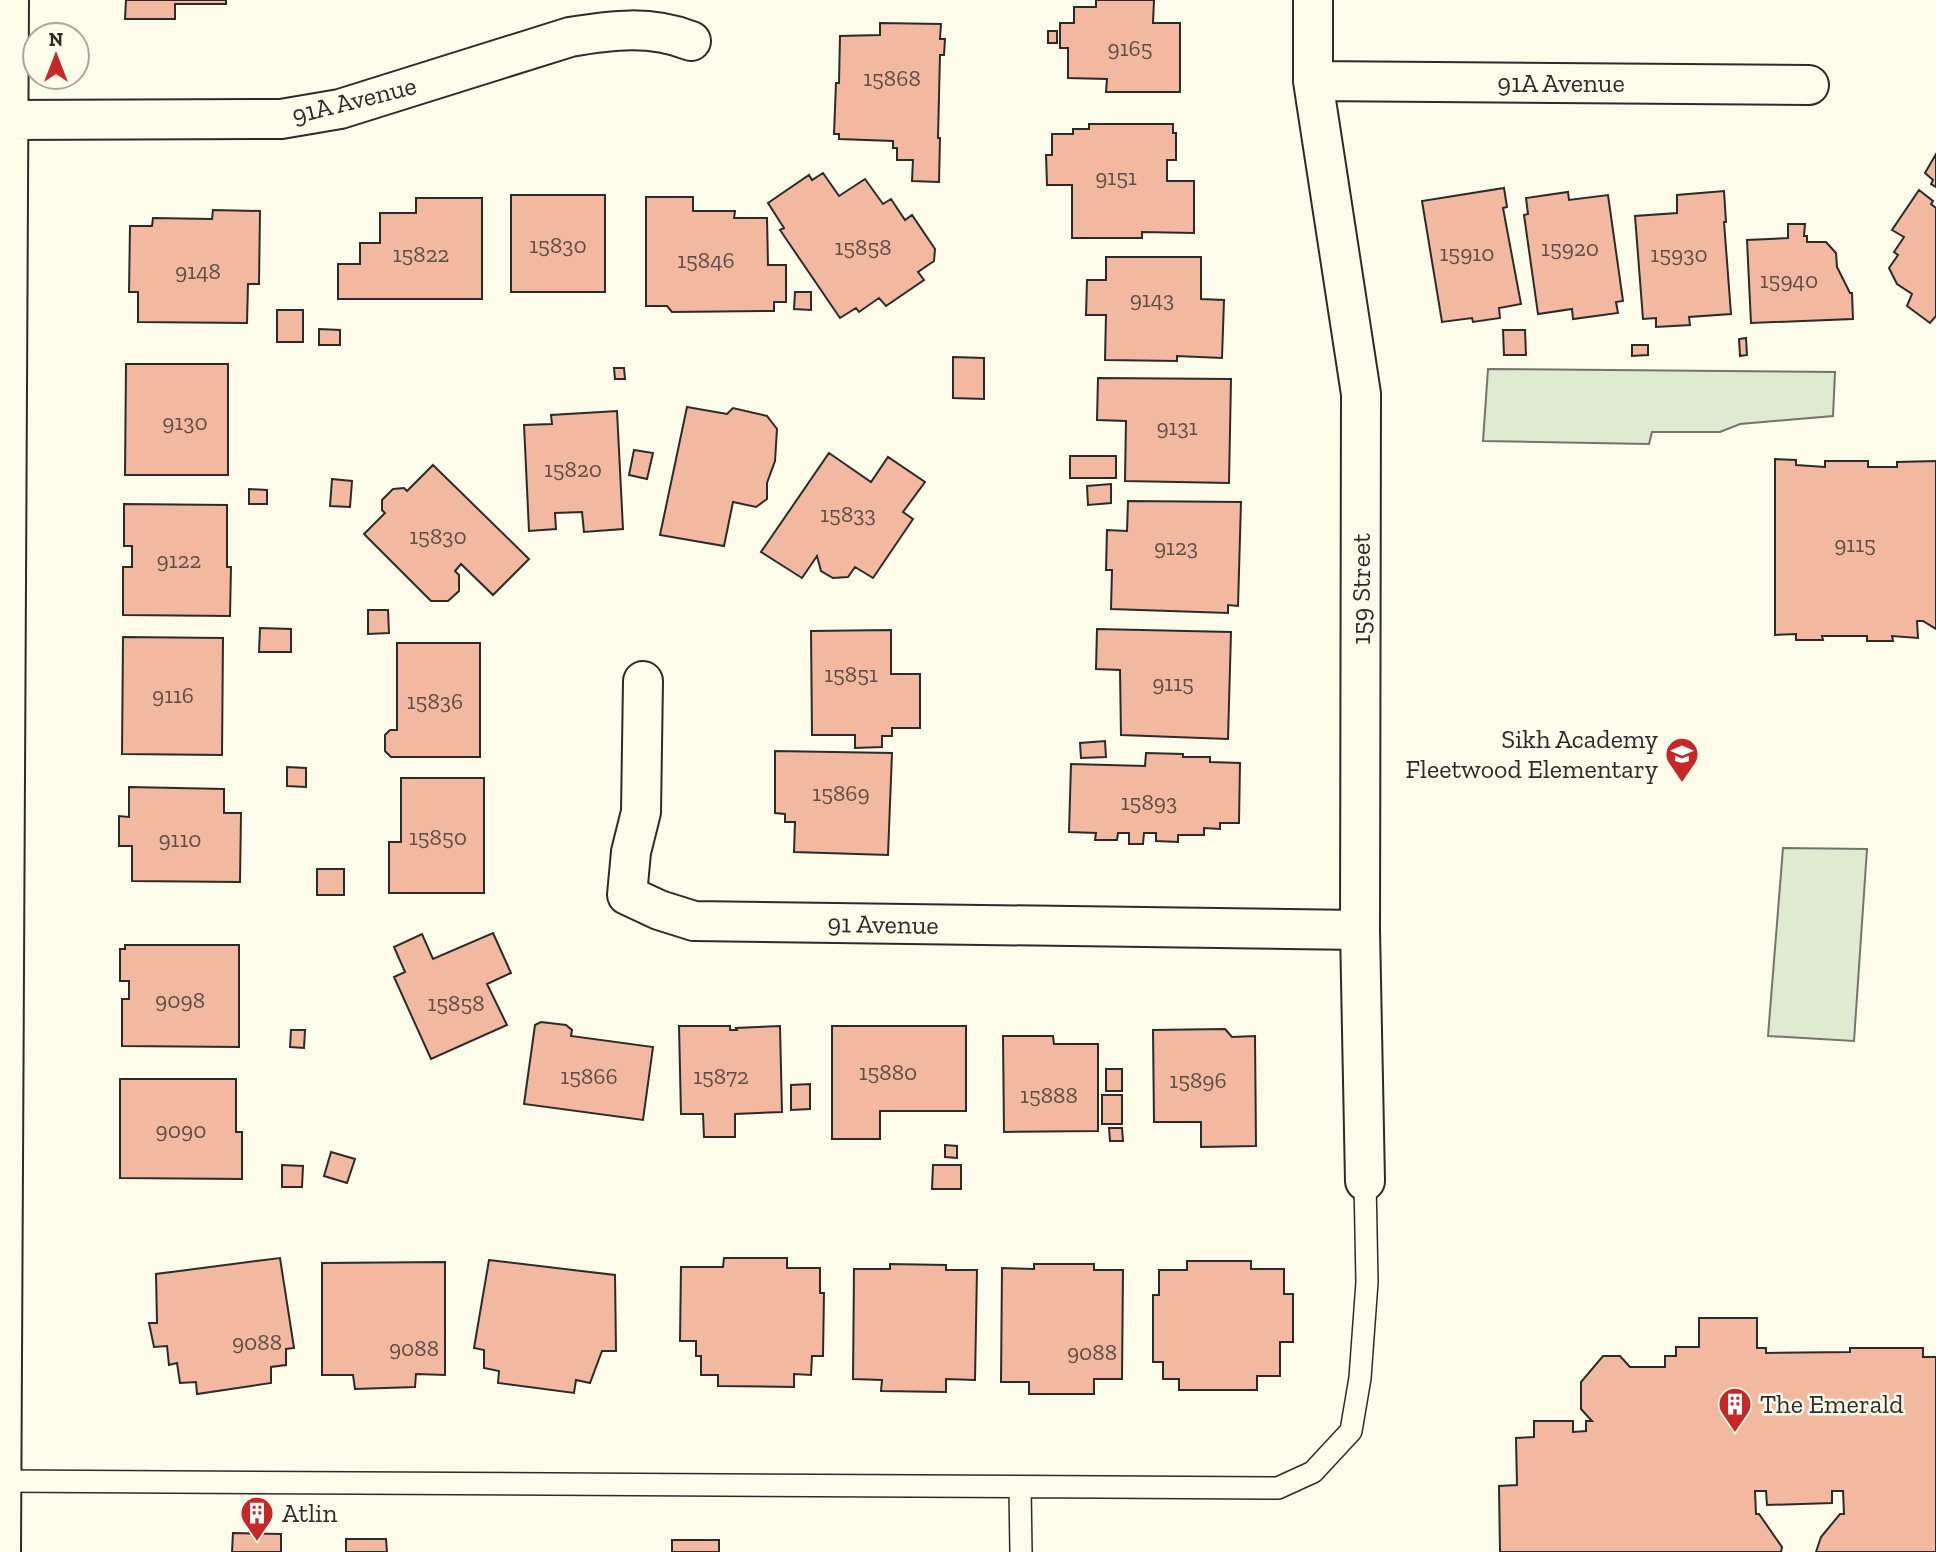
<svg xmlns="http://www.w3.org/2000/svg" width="1936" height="1552" font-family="'Zilla Slab',serif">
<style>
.green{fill:#deebd1;stroke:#74746e;stroke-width:2}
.building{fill:#f2b8a0;stroke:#2b2b2b;stroke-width:2}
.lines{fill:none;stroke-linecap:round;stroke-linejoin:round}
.lane-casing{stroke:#2b2b2b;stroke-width:24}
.street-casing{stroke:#2b2b2b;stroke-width:42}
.lane{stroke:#fdfbea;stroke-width:21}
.street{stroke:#fdfbea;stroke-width:38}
.labels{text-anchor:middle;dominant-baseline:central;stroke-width:5;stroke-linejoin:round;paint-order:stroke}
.number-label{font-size:23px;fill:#5d4e48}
.street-label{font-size:26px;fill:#2b2b2b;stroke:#fdfbea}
.poi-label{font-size:26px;fill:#2b2b2b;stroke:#fdfbea;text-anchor:start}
</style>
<rect width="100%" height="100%" fill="#fdfbea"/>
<path class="green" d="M 1488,369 L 1835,372 L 1833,416 L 1740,424 L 1720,432 L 1652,432 L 1649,444 L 1483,441 Z
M 1783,848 L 1867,849 L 1854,1041 L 1768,1036 Z"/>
<path class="building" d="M 126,0 L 226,0 L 226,4 L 175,4 L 175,19 L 125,19 Z
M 1096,0 L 1154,0 L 1153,23 L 1180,23 L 1180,92 L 1106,92 L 1107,79 L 1068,78 L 1068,48 L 1060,48 L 1060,23 L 1074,23 L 1074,7 L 1096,7 Z
M 880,23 L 941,24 L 940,39 L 945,39 L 944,55 L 940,55 L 938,138 L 940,138 L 939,182 L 912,181 L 913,160 L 897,160 L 897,148 L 893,148 L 893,141 L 839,139 L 839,134 L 834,134 L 836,83 L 839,83 L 840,36 L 880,35 Z
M 1048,31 L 1057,31 L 1057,43 L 1048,43 Z
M 1089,124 L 1173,124 L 1173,133 L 1176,133 L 1176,160 L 1167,160 L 1167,181 L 1194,181 L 1194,233 L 1142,232 L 1142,238 L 1072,238 L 1072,185 L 1047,185 L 1046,155 L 1052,155 L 1052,134 L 1073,134 L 1073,129 L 1089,129 Z
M 1936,154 L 1936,187 L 1931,184 L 1933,180 L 1925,173 Z
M 823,173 L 839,196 L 865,179 L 883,204 L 891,199 L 905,220 L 912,215 L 935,249 L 934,261 L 918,272 L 924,280 L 886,306 L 879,298 L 859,312 L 856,308 L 840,318 L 780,230 L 784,228 L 768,203 L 809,175 L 812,180 Z
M 1504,188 L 1507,207 L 1503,208 L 1521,304 L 1499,308 L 1500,318 L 1473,322 L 1472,318 L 1442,322 L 1422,201 Z
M 1919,190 L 1933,201 L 1931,204 L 1936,208 L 1936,316 L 1930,323 L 1907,306 L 1912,294 L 1897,284 L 1889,268 L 1898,255 L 1894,252 L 1904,237 L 1892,230 Z
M 1724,191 L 1726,222 L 1724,222 L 1731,314 L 1689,317 L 1690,325 L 1656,327 L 1656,318 L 1643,319 L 1635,216 L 1677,213 L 1677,195 Z
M 1568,192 L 1569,200 L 1608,195 L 1623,301 L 1616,302 L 1618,313 L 1573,319 L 1572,309 L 1538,314 L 1524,215 L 1528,214 L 1526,198 Z
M 511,195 L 605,195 L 605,292 L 511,292 Z
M 646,197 L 693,197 L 693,211 L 735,211 L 734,218 L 767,218 L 768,265 L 786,265 L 786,302 L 774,302 L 774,311 L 672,312 L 667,306 L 646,306 Z
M 416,198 L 482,198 L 482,299 L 338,299 L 338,264 L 360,264 L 360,243 L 380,243 L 380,213 L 416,213 Z
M 213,210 L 260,211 L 259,284 L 248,284 L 247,323 L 138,322 L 138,292 L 129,292 L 130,226 L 152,226 L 153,218 L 212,219 Z
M 1788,224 L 1805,224 L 1804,236 L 1807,236 L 1807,242 L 1826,242 L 1836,253 L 1837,267 L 1850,293 L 1852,293 L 1853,319 L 1751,323 L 1747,240 L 1788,238 Z
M 1106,257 L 1201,257 L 1201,299 L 1224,300 L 1222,358 L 1177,356 L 1177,361 L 1105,360 L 1106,315 L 1086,315 L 1087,280 L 1106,280 Z
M 795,292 L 811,292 L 811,310 L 794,309 Z
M 277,310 L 303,310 L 303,342 L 277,342 Z
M 319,329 L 340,330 L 340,345 L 319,345 Z
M 1503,330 L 1525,330 L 1526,355 L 1504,355 Z
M 1746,338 L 1747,355 L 1740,356 L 1739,339 Z
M 1632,345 L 1648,345 L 1648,355 L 1632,356 Z
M 953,357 L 984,358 L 984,399 L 953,398 Z
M 126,364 L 228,364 L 228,475 L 125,475 Z
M 614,368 L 624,368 L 625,379 L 615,379 Z
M 1098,378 L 1231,379 L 1229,483 L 1125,481 L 1126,421 L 1097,420 Z
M 687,407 L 727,414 L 733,408 L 767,416 L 777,429 L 775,461 L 767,483 L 767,499 L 756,507 L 733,502 L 724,546 L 660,535 Z
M 617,411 L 623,529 L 584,532 L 582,512 L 555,513 L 556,529 L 529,531 L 524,425 L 552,424 L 551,415 Z
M 634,450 L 653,453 L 647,479 L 629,475 Z
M 829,453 L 871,482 L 888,457 L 925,482 L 903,512 L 913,519 L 873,578 L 855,567 L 848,577 L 833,578 L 821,571 L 817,556 L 802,578 L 761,552 Z
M 1070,456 L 1116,456 L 1116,478 L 1070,478 Z
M 1775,459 L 1796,460 L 1796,465 L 1825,467 L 1825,461 L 1868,461 L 1868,467 L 1897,467 L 1897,462 L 1936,461 L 1936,629 L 1923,621 L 1917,621 L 1918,638 L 1892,636 L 1893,641 L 1867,641 L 1867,636 L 1822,636 L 1823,640 L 1796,640 L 1796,634 L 1775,635 Z
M 433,465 L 529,559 L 493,595 L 461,564 L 455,571 L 459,575 L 459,591 L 448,601 L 431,601 L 364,534 L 385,513 L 382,510 L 382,500 L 393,489 L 404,488 L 407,491 Z
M 332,479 L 352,481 L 350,507 L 330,506 Z
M 1111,484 L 1111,503 L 1088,505 L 1087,486 Z
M 249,489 L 267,490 L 267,504 L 249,504 Z
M 1128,501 L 1241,502 L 1238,606 L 1228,605 L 1228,613 L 1111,609 L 1112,570 L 1106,570 L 1107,530 L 1127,531 Z
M 124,504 L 227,505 L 227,567 L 231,567 L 230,616 L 123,615 L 123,567 L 132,567 L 132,546 L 124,546 Z
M 368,610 L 388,610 L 389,633 L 368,634 Z
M 260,628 L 291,629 L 291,652 L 259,652 Z
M 1097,629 L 1231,632 L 1228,739 L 1121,735 L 1120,670 L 1096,669 Z
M 891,630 L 891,674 L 920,674 L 920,728 L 892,728 L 892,736 L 882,736 L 882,747 L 855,748 L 855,735 L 812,735 L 811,631 Z
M 123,637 L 223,638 L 222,755 L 122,754 Z
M 397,643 L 480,643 L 480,757 L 391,757 L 385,751 L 385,735 L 390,730 L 397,730 Z
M 1105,741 L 1106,757 L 1081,758 L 1080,743 Z
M 775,751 L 892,753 L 888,855 L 794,852 L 795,822 L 785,822 L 785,814 L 775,813 Z
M 1146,753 L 1183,754 L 1183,757 L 1210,757 L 1210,762 L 1240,763 L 1239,823 L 1220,823 L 1220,829 L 1204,828 L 1204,835 L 1178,835 L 1178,842 L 1156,841 L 1156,833 L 1144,833 L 1143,844 L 1129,844 L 1129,833 L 1118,833 L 1117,840 L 1095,840 L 1096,833 L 1069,832 L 1071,764 L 1145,766 Z
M 287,767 L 306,768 L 306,787 L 287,786 Z
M 401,778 L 484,778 L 484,893 L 389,893 L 389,842 L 401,842 Z
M 129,787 L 224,789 L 224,813 L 241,813 L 240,882 L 132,881 L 132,846 L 119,846 L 119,816 L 129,817 Z
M 317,869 L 344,869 L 344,895 L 317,895 Z
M 493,933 L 511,973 L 487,984 L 507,1025 L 431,1059 L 394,977 L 405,972 L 394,947 L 422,934 L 433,959 Z
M 125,945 L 239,945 L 239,1047 L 122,1046 L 122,999 L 129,999 L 129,981 L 120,981 L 120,949 L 125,949 Z
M 541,1022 L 566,1025 L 572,1030 L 571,1036 L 653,1047 L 643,1120 L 524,1104 L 535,1025 Z
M 679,1026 L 730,1026 L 730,1030 L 737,1030 L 736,1028 L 780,1026 L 782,1112 L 735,1114 L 735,1137 L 704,1137 L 703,1114 L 681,1114 Z
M 832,1026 L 966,1026 L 966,1111 L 880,1111 L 880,1139 L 832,1139 Z
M 1225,1029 L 1232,1037 L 1255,1036 L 1256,1146 L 1201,1147 L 1201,1122 L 1154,1122 L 1153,1030 Z
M 291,1030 L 305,1030 L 304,1048 L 290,1047 Z
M 1003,1036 L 1053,1036 L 1054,1044 L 1098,1044 L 1098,1131 L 1004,1132 Z
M 1106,1069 L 1122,1069 L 1122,1091 L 1106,1091 Z
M 120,1079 L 236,1079 L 236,1132 L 242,1132 L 242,1179 L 120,1178 Z
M 810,1084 L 810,1109 L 791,1110 L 791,1085 Z
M 1102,1095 L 1122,1095 L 1122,1124 L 1102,1124 Z
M 1109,1128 L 1122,1128 L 1123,1141 L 1110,1141 Z
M 945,1145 L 957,1146 L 957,1158 L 945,1157 Z
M 331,1152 L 355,1159 L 347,1183 L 324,1176 Z
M 282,1165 L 303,1166 L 302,1187 L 282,1187 Z
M 933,1165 L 961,1165 L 961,1189 L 932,1189 Z
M 280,1258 L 294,1348 L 286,1349 L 286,1365 L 271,1367 L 271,1383 L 197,1394 L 196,1382 L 180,1383 L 177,1363 L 169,1365 L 167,1346 L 154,1347 L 149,1323 L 157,1323 L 156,1274 Z
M 724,1258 L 787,1258 L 787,1268 L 820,1268 L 820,1293 L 824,1293 L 823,1356 L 812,1356 L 811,1375 L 794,1374 L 794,1387 L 718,1386 L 718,1375 L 701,1375 L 701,1356 L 696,1356 L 696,1341 L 680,1341 L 681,1267 L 723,1267 Z
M 489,1260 L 615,1275 L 616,1351 L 602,1351 L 590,1383 L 576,1380 L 574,1393 L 498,1383 L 499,1371 L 484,1368 L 484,1350 L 474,1348 Z
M 1187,1261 L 1251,1261 L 1251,1269 L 1284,1269 L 1284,1294 L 1293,1294 L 1293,1342 L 1280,1342 L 1280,1376 L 1257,1376 L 1257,1390 L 1179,1390 L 1179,1379 L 1163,1379 L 1163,1362 L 1153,1362 L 1153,1295 L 1159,1295 L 1159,1270 L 1187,1270 Z
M 445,1262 L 445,1375 L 416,1374 L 415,1387 L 355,1389 L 353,1375 L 322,1375 L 322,1263 Z
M 890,1264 L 946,1265 L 946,1270 L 977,1270 L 975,1380 L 946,1379 L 946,1392 L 881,1391 L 882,1380 L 853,1379 L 854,1269 L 890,1269 Z
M 1034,1264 L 1094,1264 L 1094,1270 L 1123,1270 L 1122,1379 L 1094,1379 L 1094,1394 L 1029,1394 L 1029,1382 L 1001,1382 L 1002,1268 L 1034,1269 Z
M 1699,1318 L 1757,1318 L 1757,1348 L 1766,1348 L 1766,1353 L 1850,1352 L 1850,1348 L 1923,1348 L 1923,1357 L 1936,1357 L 1936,1552 L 1816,1552 L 1821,1537 L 1840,1514 L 1844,1514 L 1843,1491 L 1832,1491 L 1832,1503 L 1767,1505 L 1766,1491 L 1755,1491 L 1756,1514 L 1759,1514 L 1782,1547 L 1781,1552 L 1500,1552 L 1499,1486 L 1517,1485 L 1516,1438 L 1534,1437 L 1534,1421 L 1573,1421 L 1573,1432 L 1586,1431 L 1586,1421 L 1592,1421 L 1581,1409 L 1581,1382 L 1603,1356 L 1620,1356 L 1630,1367 L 1665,1367 L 1665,1356 L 1676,1356 L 1676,1347 L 1699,1347 Z
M 233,1533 L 281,1534 L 281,1552 L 232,1552 Z
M 346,1539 L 386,1539 L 387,1552 L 346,1552 Z
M 672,1540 L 719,1540 L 719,1552 L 672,1552 Z"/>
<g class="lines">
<defs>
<path id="lane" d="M 1,1481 L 1278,1488 L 1313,1472 L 1351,1431 L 1360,1378 L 1367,1282 L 1365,1181
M 1020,1488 L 1021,1552"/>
<path id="street" d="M 1313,0 L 1313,81 L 1361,394 L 1360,930 L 1365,1181
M 1313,81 L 1809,85
M 8,120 L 281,119 L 340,109 L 570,37 C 612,30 650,25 691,41
M 643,681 L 641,812 L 631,852 L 627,895 L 659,910 L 694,921 L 1360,930
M 1,1552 L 9,0"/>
</defs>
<use href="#lane" class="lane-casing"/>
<use href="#street" class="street-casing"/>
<use href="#lane" class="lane"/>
<use href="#street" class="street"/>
</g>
<defs>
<symbol id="school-pin" viewBox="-11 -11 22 30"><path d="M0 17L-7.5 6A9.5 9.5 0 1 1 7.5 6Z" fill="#c62828" stroke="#fdfbea"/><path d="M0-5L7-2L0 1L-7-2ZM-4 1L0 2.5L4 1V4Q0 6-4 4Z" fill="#fff"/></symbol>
<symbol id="building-pin" viewBox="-11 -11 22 30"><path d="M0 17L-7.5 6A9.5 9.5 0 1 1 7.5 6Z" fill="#c62828" stroke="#fdfbea"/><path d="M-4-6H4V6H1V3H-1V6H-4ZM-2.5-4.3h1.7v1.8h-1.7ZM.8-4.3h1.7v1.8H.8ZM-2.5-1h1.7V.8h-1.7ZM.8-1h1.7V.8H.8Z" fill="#fff"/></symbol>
</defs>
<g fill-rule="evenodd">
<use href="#school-pin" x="1663" y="735" width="38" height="52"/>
<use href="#building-pin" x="1716" y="1385" width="38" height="52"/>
<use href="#building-pin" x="238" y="1494" width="38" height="52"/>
</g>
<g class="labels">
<g class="number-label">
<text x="1130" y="48">9165</text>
<text x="892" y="78">15868</text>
<text x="1116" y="177">9151</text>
<text x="558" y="245">15830</text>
<text x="863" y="247">15858</text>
<text x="1570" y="248">15920</text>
<text x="1467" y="253">15910</text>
<text x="421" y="254">15822</text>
<text x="1679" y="254">15930</text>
<text x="706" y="260">15846</text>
<text x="198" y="271">9148</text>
<text x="1789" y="280">15940</text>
<text x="1152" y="299">9143</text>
<text x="185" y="422">9130</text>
<text x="1177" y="427">9131</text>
<text x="573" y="469">15820</text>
<text x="848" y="514">15833</text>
<text x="438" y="536">15830</text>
<text x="1855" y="544">9115</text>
<text x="1176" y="547">9123</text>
<text x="179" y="560">9122</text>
<text x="851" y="674">15851</text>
<text x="1173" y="683">9115</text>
<text x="173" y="695">9116</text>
<text x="435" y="701">15836</text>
<text x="841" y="793">15869</text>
<text x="1149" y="802">15893</text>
<text x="438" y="837">15850</text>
<text x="180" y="839">9110</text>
<text x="180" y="1000">9098</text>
<text x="456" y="1003">15858</text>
<text x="888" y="1072">15880</text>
<text x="589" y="1076">15866</text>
<text x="721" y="1076">15872</text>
<text x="1198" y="1080">15896</text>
<text x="1049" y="1095">15888</text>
<text x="181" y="1130">9090</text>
<text x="257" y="1342">9088</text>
<text x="414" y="1348">9088</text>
<text x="1092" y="1352">9088</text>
</g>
<g class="street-label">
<text x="1561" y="83">91A Avenue</text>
<text transform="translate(354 100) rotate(-14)">91A Avenue</text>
<text transform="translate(1361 589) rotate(-90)">159 Street</text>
<text transform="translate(883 924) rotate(1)">91 Avenue</text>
</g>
<g class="poi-label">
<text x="1658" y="739" text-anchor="end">Sikh Academy<tspan x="1658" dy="30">Fleetwood Elementary</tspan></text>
<text x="1760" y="1404">The Emerald</text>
<text x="282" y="1513">Atlin</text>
</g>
</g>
<g transform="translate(56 56)"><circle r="33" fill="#fdfbea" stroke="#a9a89e" stroke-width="2"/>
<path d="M0-5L12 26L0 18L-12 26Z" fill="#c62828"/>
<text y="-10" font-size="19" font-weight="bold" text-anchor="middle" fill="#2b2b2b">N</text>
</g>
</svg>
